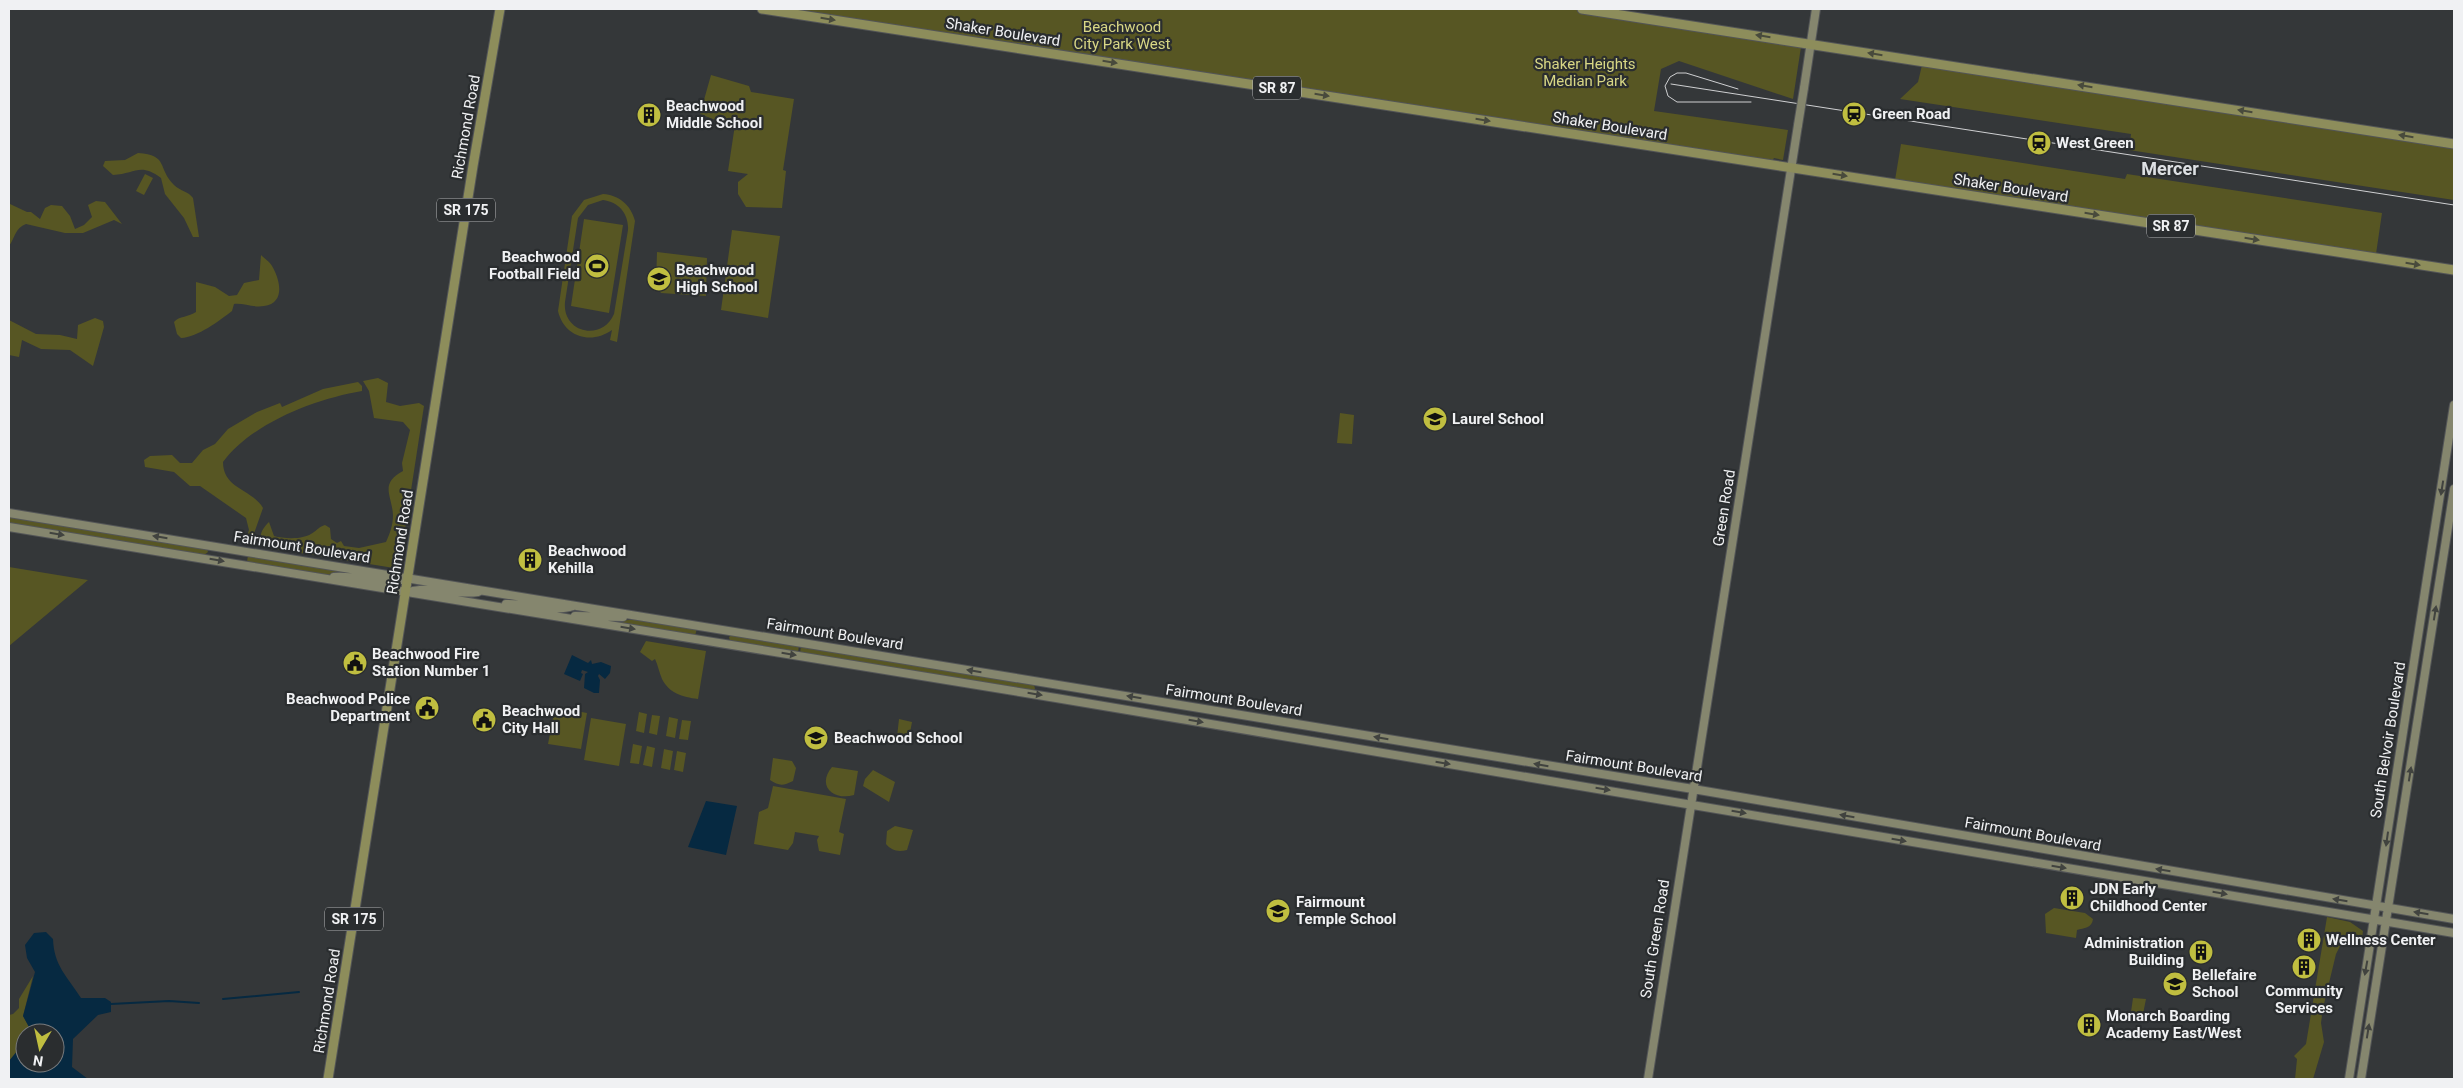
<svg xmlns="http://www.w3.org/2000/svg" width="2463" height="1088" font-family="Roboto,sans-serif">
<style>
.green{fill:#575623;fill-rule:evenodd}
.water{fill:#062941}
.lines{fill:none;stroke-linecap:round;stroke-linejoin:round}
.stream{stroke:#062941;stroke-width:2}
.secondary-casing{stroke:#535557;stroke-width:10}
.primary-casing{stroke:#535557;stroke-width:11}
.secondary{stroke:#85866e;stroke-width:8}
.primary{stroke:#8d8d5b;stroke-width:9}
.tram{stroke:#cfd0d2;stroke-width:1}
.secondary-bridge-casing{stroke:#535557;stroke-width:10;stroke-linecap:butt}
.secondary-bridge{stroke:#85866e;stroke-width:8}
.oneway{fill:#484a3c}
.oneway2{fill:#41433f}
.labels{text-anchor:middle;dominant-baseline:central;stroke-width:4.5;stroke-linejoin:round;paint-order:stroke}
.shield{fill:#2a2d2f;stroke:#b5b6b8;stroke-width:1}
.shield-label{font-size:14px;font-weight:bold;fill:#f0f1f3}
.park-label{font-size:15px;fill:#d8d785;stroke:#2a2d2f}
.street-label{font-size:15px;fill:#f0f1f3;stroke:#2a2d2f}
.poi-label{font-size:15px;font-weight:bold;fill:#f0f1f3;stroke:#2a2d2f;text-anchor:start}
.quarter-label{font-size:18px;font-weight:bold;fill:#dde0e3;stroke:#2a2d2f}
</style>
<rect width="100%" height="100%" fill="#343739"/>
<path class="green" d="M 762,9 L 1582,9 L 1801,47 L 1793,99 L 1679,61 L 1661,69 L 1654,111 L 1788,130 L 1783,160 L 1774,158 L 1770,164 Z
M 1923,61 L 2454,144 L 2454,200 L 2129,150 L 2131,134 L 1900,99 L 1918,82 Z
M 711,75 L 749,86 L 751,92 L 794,99 L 783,170 L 786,171 L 782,208 L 746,207 L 738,194 L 738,182 L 748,174 L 728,171 L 736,118 L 718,121 L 700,114 Z
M 1901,144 L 2125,179 L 2127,174 L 2382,213 L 2376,254 L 1895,180 Z
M 138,153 C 169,155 157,168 174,185 C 180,191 188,191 193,198 L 199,237 L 193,237 L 184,218 L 165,194 L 161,178 C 140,162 135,174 113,175 L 103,166 L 105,161 L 125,160 Z
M 145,174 L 153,178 L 144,195 L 136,191 Z
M 603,194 C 619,195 631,205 635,221 L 617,342 L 610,340 L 612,330 C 591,345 564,337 558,311 L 572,216 L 584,200 ZM 603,200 C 619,202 629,214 628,230 L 614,314 C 602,342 562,333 565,302 L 578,218 L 588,205 Z
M 96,201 L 105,202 L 122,224 L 114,220 L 83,233 L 65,233 L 26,224 C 15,228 15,238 9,246 L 10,204 L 27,212 L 31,212 L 40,219 L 45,208 L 51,205 L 62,206 L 70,216 L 75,229 L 84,225 L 92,217 L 88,205 Z
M 584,219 L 623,225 L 609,313 L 571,306 Z
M 732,230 L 780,236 L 768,318 L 721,310 Z
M 657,252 L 707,258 L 706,296 L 661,293 L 656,285 Z
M 261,255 C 264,258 270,262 272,266 C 280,279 286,303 264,306 C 254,308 244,303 234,304 L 232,311 C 219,321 198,337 181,338 L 177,334 L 174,322 C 179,316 189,317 196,312 L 196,282 L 215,287 L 229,296 L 237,295 L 244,283 L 259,280 Z
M 95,318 L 103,321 L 104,327 L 93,366 L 70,350 L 41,349 L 22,340 L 19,357 L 9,355 L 9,320 L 36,334 L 60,335 L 77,339 L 78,325 Z
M 378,378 L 388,383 L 386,402 L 400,406 L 419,403 L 424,406 L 400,562 L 394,568 L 263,547 C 259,536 260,531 269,522 L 274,536 C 285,539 304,540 314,532 C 318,529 319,527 325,525 L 330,528 L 331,539 L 337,543 L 341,541 L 344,546 L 359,548 L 386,542 C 390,533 393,525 393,515 C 392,495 379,484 403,471 L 402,463 L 410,430 L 403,422 L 374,418 L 369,391 L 363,381 Z
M 358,382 L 362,386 L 362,391 C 315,399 252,423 223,462 C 223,489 252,489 263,508 L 251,542 L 245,541 L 249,530 L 246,518 L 200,486 L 190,486 L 174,472 L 145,467 L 144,460 L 150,456 L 172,455 L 180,463 L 192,463 L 203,450 L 215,444 L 228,429 L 257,412 L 280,403 L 282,407 L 323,389 Z
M 1340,413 L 1354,415 L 1352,444 L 1337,443 Z
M 9,516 L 207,549 L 208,552 L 203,556 L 9,524 Z
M 248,555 L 391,578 L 391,580 L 350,573 L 324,575 L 250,563 L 247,562 Z
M 9,567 L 88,580 L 9,646 Z
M 589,616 L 614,621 L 644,619 L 697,628 L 695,636 L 588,619 Z
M 732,634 L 799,645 L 798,653 L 730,641 L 729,637 Z
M 646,641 L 706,651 L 698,699 C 682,697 669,693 662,679 C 659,672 658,665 655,659 L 652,661 L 640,652 Z
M 801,645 L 1034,684 L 1035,689 L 1033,690 L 800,654 Z
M 555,707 L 587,713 L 581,749 L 548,744 Z
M 639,712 L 647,714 L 644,733 L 636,731 Z
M 652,715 L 660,716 L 657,735 L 649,733 Z
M 669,717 L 678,719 L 675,738 L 666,736 Z
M 591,718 L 626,724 L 619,766 L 584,760 Z
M 899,719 L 912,722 L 909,738 L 897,737 Z
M 682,720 L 691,721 L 688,740 L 679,739 Z
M 633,744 L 642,746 L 639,764 L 630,763 Z
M 647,746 L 655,748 L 652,767 L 643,765 Z
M 664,749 L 673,751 L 670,770 L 661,768 Z
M 677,751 L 686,753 L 683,772 L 674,770 Z
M 773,758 L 792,761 L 796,768 L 793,781 C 783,786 779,786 770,780 Z
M 832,767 L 858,771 L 854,795 C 834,801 816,786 832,767 Z
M 873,770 L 895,782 L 889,802 L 863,786 L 865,779 Z
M 773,786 L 846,799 L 839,832 L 844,834 L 840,855 L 819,851 L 817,840 L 819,836 L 795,832 L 793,843 L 788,850 L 754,844 L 759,812 L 768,808 Z
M 895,826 L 913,830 L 907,850 C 898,852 892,851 886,844 L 887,831 Z
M 2054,908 L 2085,913 L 2093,919 C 2092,928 2084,928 2077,930 L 2076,938 L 2046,933 L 2045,914 Z
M 2327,917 L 2350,922 L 2363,931 L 2362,938 L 2357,944 L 2341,944 L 2336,954 L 2323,1008 L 2321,1023 L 2324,1042 L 2313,1079 L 2295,1079 L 2297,1059 L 2294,1056 L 2306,1044 Z
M 33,976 L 23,1016 L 29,1027 L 23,1044 L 9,1061 L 9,1015 L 13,1014 L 19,1008 L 19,999 Z
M 2133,998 L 2146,999 L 2143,1014 L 2131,1012 Z"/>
<path class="water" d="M 572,655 L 588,663 L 591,660 L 592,664 L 601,662 L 611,666 L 610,673 L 605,679 L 599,674 L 598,676 L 600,680 L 599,693 L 594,693 L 584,688 L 585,674 L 588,672 L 582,670 L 581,673 L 583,674 L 580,681 L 564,674 Z
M 706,801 L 737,806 L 726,855 L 688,847 Z
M 46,932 L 53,939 C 54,966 67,976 81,998 L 105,998 L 111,1002 L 111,1012 L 98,1015 L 73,1039 L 72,1067 L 88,1079 L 9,1079 L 9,1061 L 23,1044 L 25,1037 L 25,1063 L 55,1063 L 55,1033 L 26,1033 L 29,1027 L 23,1016 L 35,972 L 27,958 L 25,945 L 34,933 Z"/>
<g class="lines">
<path class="stream" d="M 223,999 L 299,992
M 111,1004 L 169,1001 L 199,1003"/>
<defs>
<path id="secondary" d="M 1804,88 L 1816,9
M 9,513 L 1693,789 L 2454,919
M 9,527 L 1056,698 L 2454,933
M 334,577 C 356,575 379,584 401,580
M 413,591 C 435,586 455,595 478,592
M 506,604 C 528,603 553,613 573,606
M 575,616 L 623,617
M 1648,1079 L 1798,125
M 2349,1079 L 2454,405
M 2361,1079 L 2454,489"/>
<path id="primary" d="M 762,9 L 2454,270
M 1582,9 L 2454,144
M 328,1079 L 473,166 L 500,9"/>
</defs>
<use href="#secondary" class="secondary-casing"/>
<use href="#primary" class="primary-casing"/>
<use href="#secondary" class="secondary"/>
<use href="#primary" class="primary"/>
<path class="tram" d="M 1671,84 L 2454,205
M 1738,89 L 1686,73 L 1677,73 L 1670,77 L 1665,86 L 1668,96 L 1677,102 L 1751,102"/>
<defs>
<path id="secondary-bridge" d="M 1798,125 L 1804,88"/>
</defs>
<use href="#secondary-bridge" class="secondary-bridge-casing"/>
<use href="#secondary-bridge" class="secondary-bridge"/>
</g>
<defs><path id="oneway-solid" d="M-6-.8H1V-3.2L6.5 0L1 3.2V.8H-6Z" transform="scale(1.25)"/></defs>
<g class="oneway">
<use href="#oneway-solid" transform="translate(828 19) rotate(9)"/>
<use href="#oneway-solid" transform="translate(1763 36) rotate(-171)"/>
<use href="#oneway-solid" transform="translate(1875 54) rotate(-171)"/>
<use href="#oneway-solid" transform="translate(1110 62) rotate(9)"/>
<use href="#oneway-solid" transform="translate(2085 86) rotate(-171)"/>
<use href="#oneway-solid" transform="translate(1322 95) rotate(9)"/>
<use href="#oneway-solid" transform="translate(2245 111) rotate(-171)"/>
<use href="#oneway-solid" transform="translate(1483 120) rotate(9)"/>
<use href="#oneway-solid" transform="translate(2406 136) rotate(-171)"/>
<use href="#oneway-solid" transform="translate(1840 175) rotate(9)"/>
<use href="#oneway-solid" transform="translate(2092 214) rotate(9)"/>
<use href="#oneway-solid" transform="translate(2252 239) rotate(9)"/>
<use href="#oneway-solid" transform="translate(2413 264) rotate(9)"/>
</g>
<g class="oneway2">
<use href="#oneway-solid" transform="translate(2442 488) rotate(99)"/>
<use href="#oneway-solid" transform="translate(57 534) rotate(9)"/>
<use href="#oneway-solid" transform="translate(160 537) rotate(-171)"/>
<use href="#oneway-solid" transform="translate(217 560) rotate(10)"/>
<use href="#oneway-solid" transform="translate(2435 613) rotate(-81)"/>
<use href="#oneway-solid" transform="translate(628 628) rotate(9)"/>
<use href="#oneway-solid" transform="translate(789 654) rotate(9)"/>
<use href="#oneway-solid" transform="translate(974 671) rotate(-171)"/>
<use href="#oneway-solid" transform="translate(1035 694) rotate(9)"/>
<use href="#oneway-solid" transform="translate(1134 697) rotate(-171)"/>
<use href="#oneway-solid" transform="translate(1196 721) rotate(10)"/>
<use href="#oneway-solid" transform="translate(1381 738) rotate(-170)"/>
<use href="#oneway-solid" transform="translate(1443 763) rotate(9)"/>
<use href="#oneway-solid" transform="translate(1541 765) rotate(-170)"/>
<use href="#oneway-solid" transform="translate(2410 774) rotate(-81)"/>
<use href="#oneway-solid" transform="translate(1603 789) rotate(9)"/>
<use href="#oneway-solid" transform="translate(1739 812) rotate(10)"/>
<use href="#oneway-solid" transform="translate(1847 816) rotate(-170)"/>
<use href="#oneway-solid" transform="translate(2387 839) rotate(98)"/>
<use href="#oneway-solid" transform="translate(1899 840) rotate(10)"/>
<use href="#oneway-solid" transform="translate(2059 867) rotate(9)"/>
<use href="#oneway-solid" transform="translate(2163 870) rotate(-171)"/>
<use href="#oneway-solid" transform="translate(2220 893) rotate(10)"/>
<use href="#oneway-solid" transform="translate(2340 900) rotate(-171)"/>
<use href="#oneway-solid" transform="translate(2421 913) rotate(-171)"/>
<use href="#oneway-solid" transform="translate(2366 968) rotate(100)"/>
<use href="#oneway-solid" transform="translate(2368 1031) rotate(-81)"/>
</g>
<defs>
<symbol id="station-disc" viewBox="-11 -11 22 22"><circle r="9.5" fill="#c0be40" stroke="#2a2d2f"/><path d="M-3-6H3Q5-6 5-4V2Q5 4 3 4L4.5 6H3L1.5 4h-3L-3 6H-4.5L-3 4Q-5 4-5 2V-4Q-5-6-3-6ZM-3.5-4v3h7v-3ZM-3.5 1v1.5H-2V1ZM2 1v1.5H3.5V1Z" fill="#111"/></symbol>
<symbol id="building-disc" viewBox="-11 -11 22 22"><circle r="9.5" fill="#c0be40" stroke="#2a2d2f"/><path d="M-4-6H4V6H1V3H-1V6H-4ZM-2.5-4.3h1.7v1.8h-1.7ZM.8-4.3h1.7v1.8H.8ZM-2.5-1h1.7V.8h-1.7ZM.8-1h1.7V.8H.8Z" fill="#111"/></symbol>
<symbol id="stadium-disc" viewBox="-11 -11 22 22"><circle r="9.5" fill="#c0be40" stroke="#2a2d2f"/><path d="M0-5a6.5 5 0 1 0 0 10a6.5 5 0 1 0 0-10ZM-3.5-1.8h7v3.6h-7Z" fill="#111"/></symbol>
<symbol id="school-disc" viewBox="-11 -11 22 22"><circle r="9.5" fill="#c0be40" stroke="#2a2d2f"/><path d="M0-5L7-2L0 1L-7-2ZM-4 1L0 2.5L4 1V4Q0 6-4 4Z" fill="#111"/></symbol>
<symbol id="civic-disc" viewBox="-11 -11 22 22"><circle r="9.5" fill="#c0be40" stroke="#2a2d2f"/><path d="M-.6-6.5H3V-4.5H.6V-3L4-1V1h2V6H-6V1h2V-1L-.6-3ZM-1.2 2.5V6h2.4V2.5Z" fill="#111"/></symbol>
</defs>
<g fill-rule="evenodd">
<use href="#station-disc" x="1840" y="100" width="28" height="28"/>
<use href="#building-disc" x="635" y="101" width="28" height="28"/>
<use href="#station-disc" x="2025" y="129" width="28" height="28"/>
<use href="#stadium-disc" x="583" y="252" width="28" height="28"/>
<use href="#school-disc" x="645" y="265" width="28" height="28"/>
<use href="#school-disc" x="1421" y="405" width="28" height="28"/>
<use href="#building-disc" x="516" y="546" width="28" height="28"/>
<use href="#civic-disc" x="341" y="649" width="28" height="28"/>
<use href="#civic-disc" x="413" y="694" width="28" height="28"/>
<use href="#civic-disc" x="470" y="706" width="28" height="28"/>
<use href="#school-disc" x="802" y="724" width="28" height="28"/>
<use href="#building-disc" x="2058" y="884" width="28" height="28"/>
<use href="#school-disc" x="1264" y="897" width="28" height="28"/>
<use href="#building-disc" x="2295" y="926" width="28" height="28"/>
<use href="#building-disc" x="2187" y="938" width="28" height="28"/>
<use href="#building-disc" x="2290" y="953" width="28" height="28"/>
<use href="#school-disc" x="2161" y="970" width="28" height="28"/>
<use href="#building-disc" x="2075" y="1011" width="28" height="28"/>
</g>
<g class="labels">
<g class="shield">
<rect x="1253" y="76.5" width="48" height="23" rx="4"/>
<rect x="437" y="198.5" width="58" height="23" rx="4"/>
<rect x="2147" y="214.5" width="48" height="23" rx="4"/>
<rect x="325" y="907.5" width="58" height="23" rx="4"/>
</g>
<g class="shield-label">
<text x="1277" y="88">SR 87</text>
<text x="466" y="210">SR 175</text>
<text x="2171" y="226">SR 87</text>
<text x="354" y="919">SR 175</text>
</g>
<g class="park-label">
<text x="1122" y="27">Beachwood<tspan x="1122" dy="17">City Park West</tspan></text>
<text x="1585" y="64">Shaker Heights<tspan x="1585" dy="17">Median Park</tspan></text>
</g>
<g class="street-label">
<text transform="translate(1003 32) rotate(9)">Shaker Boulevard</text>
<text transform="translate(1610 126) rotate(9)">Shaker Boulevard</text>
<text transform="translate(466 127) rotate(-80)">Richmond Road</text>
<text transform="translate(2011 188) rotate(9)">Shaker Boulevard</text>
<text transform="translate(1724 508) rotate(-81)">Green Road</text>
<text transform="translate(400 542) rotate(-81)">Richmond Road</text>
<text transform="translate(302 547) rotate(9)">Fairmount Boulevard</text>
<text transform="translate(835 634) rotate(9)">Fairmount Boulevard</text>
<text transform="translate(1234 700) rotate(9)">Fairmount Boulevard</text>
<text transform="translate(2388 740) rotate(-81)">South Belvoir Boulevard</text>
<text transform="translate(1634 766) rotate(9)">Fairmount Boulevard</text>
<text transform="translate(2033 834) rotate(10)">Fairmount Boulevard</text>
<text transform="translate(1655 939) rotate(-81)">South Green Road</text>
<text transform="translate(327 1001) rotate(-81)">Richmond Road</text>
</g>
<g class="poi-label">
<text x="666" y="106">Beachwood<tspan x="666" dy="17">Middle School</tspan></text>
<text x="1872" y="114">Green Road</text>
<text x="2056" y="143">West Green</text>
<text x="580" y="257" text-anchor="end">Beachwood<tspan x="580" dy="17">Football Field</tspan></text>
<text x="676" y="270">Beachwood<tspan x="676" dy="17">High School</tspan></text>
<text x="1452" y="419">Laurel School</text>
<text x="548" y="551">Beachwood<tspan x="548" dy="17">Kehilla</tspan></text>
<text x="372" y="654">Beachwood Fire<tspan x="372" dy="17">Station Number 1</tspan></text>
<text x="410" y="699" text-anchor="end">Beachwood Police<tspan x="410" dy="17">Department</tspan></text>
<text x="502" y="711">Beachwood<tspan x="502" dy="17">City Hall</tspan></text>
<text x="834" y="738">Beachwood School</text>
<text x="2090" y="889">JDN Early<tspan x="2090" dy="17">Childhood Center</tspan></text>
<text x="1296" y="902">Fairmount<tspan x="1296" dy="17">Temple School</tspan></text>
<text x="2326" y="940">Wellness Center</text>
<text x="2184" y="943" text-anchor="end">Administration<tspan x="2184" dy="17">Building</tspan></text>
<text x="2192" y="975">Bellefaire<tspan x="2192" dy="17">School</tspan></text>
<text x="2304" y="991" text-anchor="middle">Community<tspan x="2304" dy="17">Services</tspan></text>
<text x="2106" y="1016">Monarch Boarding<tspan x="2106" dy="17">Academy East/West</tspan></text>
</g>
<g class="quarter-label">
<text x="2170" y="168">Mercer</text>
</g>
</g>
<rect width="2463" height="1088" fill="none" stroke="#f0f1f3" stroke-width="20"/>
<g transform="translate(40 1048) rotate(189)"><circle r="24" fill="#2a2d2f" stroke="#797b7d"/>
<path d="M0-4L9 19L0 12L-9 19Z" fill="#c0be40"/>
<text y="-8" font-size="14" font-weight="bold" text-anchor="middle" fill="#f0f1f3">N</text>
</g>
</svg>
